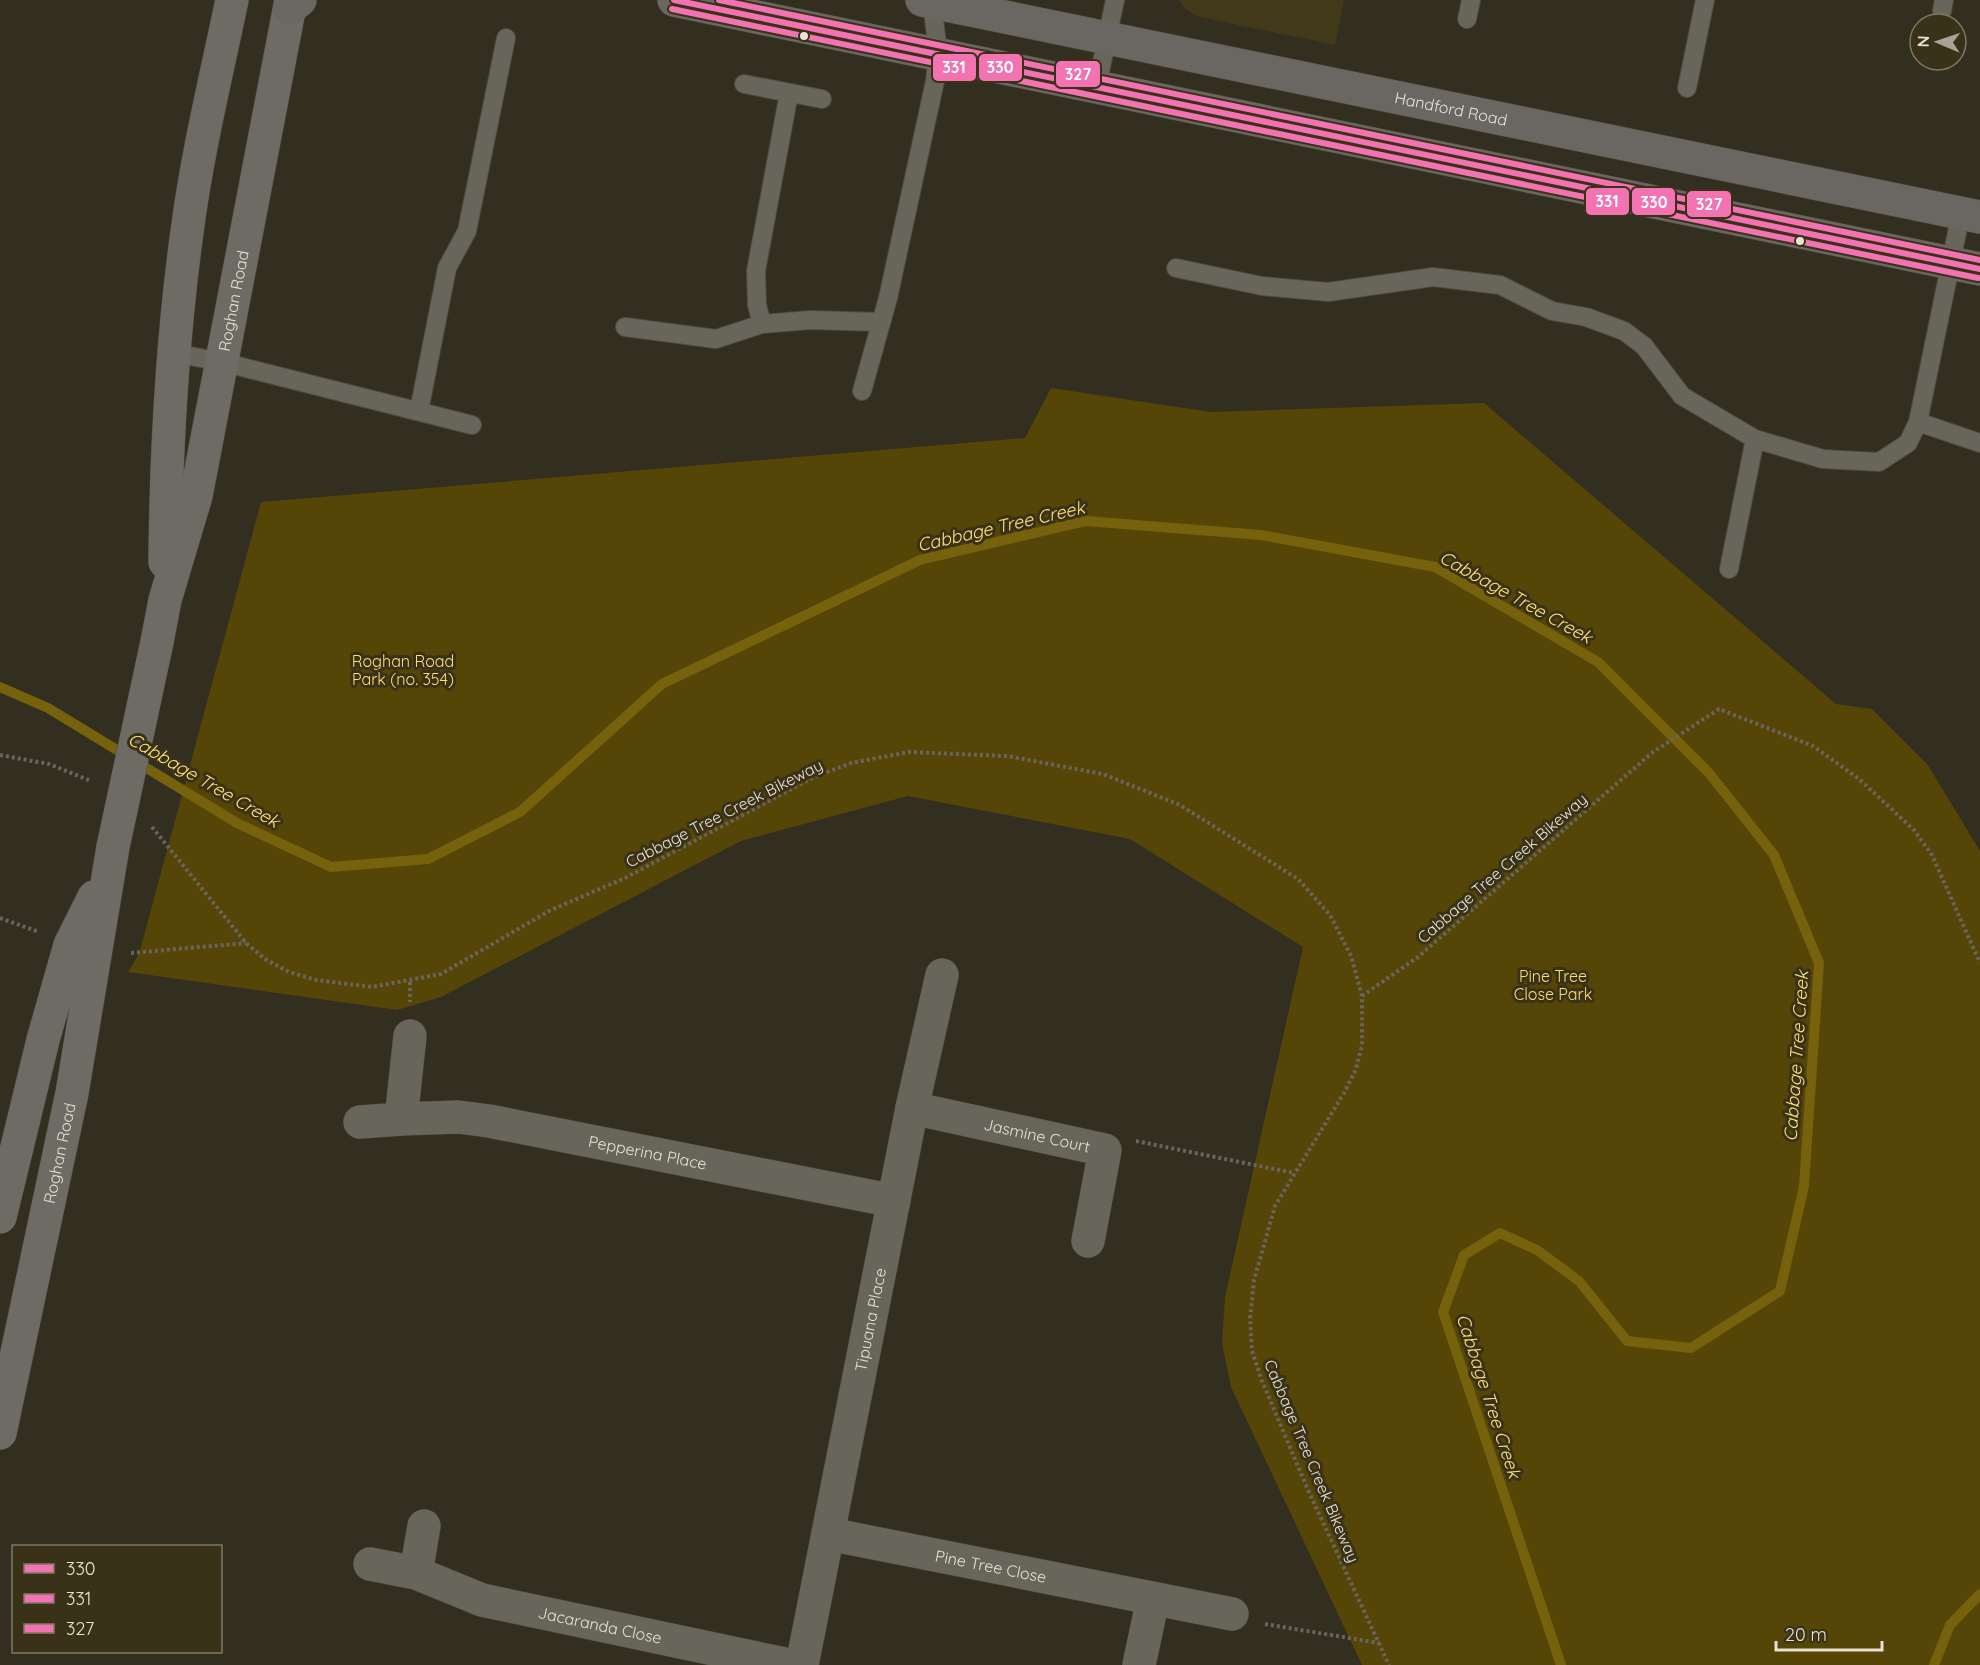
<svg xmlns="http://www.w3.org/2000/svg" width="1980" height="1665" font-family="Quicksand,sans-serif">
<style>
.built{fill:#423919}
.green{fill:#554507}
.lines{fill:none;stroke-linecap:round;stroke-linejoin:round}
.stream{stroke:#76620c;stroke-width:10}
.lane-casing{stroke:#4e4b3e;stroke-width:20}
.street-casing{stroke:#4e4b3e;stroke-width:34}
.secondary-casing{stroke:#4e4b3e;stroke-width:34}
.primary-casing{stroke:#4e4b3e;stroke-width:34}
.path{stroke:#69655c;stroke-width:4;stroke-dasharray:3 3;stroke-linecap:butt}
.lane{stroke:#68655b;stroke-width:18}
.street{stroke:#68655b;stroke-width:33}
.secondary{stroke:#6e6b65;stroke-width:33}
.primary{stroke:#6a6662;stroke-width:33}
.secondary-bridge-casing{stroke:#4e4b3e;stroke-width:34;stroke-linecap:butt}
.secondary-bridge{stroke:#6e6b65;stroke-width:33}
.bus-1-casing{stroke:#3a3218;stroke-width:10}
.bus-2-casing{stroke:#3a3218;stroke-width:10}
.bus-3-casing{stroke:#3a3218;stroke-width:10}
.bus-1{stroke:#f272b2;stroke-width:6}
.bus-2{stroke:#f272b2;stroke-width:6}
.bus-3{stroke:#f272b2;stroke-width:6}
.bus-dot{fill:#e7e2d3;stroke:#3a3218;stroke-width:2}
.labels{text-anchor:middle;dominant-baseline:central;stroke-width:6;stroke-linejoin:round;paint-order:stroke}
.street-label{font-size:16px;fill:#e7e2d3;stroke:#3a3218}
.park-label{font-size:16px;fill:#fddf78;stroke:#3a3218}
.water-label{font-size:18px;font-style:italic;fill:#ffe17a;stroke:#3a3218}
.line-badge{stroke:#3a3218;stroke-width:2}
.badge-label{font-size:16px;text-anchor:middle;font-weight:bold;fill:#fff}
</style>
<rect width="100%" height="100%" fill="#322e20"/>
<path class="built" d="M 1179,0 L 1344,0 L 1335,45 L 1199,17 L 1185,9 Z"/>
<path class="green" d="M 1051,388 L 1211,412 L 1484,403 L 1836,704 L 1872,709 L 1928,765 L 1980,851 L 1980,1665 L 1362,1665 L 1231,1387 L 1222,1343 L 1225,1297 L 1303,947 L 1130,839 L 908,796 L 741,841 L 441,997 L 397,1010 L 128,972 L 139,954 L 261,502 L 1025,438 Z"/>
<g class="lines">
<path class="stream" d="M 0,687 L 48,708 L 237,823 L 331,867 L 428,859 L 520,812 L 662,684 L 920,560 L 1086,521 L 1261,535 L 1435,567 L 1598,662 L 1709,773 L 1774,855 L 1819,963 L 1804,1186 L 1780,1291 L 1691,1348 L 1627,1341 L 1579,1281 L 1537,1250 L 1500,1233 L 1464,1255 L 1443,1312 L 1561,1665
M 1934,1665 L 1950,1625 L 1980,1594"/>
<defs>
<path id="lane" d="M 1942,11 L 1944,0
M 1467,19 L 1471,0
M 744,84 L 822,99
M 1097,86 L 1115,0
M 1687,88 L 1705,0
M 1176,268 L 1262,286 L 1328,292 L 1433,277 L 1500,285 L 1552,311 L 1586,317 L 1624,331 L 1644,346 L 1682,396 L 1755,439 L 1823,459 L 1879,462 L 1908,443 L 1918,422 L 1961,213
M 762,324 L 757,305 L 756,271 L 789,93
M 625,327 L 716,339 L 762,324 L 810,320 L 880,322
M 174,353 L 222,362 L 472,425
M 862,391 L 888,298 L 935,81 L 938,53 L 932,2
M 419,411 L 447,268 L 467,231 L 506,38
M 1918,422 L 1980,443
M 1729,569 L 1755,439"/>
<g id="street">
<path id="s1" d="M 912,1108 L 1105,1150 L 1088,1241"/>
<path id="s2" d="M 401,1119 L 458,1117 L 489,1121 L 894,1201"/>
<path d="M 360,1122 L 401,1119 L 410,1036"/>
<path id="s3" d="M 829,1534 L 1232,1614"/>
<path d="M 370,1564 L 416,1573 L 424,1526"/>
<path id="s4" d="M 416,1573 L 482,1600 L 789,1665"/>
<path id="s5" d="M 802,1665 L 912,1108 L 942,975"/>
<path d="M 1139,1665 L 1153,1599"/>
</g>
<g id="secondary">
<path d="M 165,562 C 166,452 172,341 187,232 C 197,154 216,77 232,0"/>
<path id="s6" d="M 157,642 L 165,600 L 196,496 L 291,0"/>
<path d="M 0,1217 L 43,1040 L 70,945 L 94,897"/>
<path id="s7" d="M 0,1433 L 72,1093 L 113,847"/>
</g>
<g id="primary">
<path d="M 674,0 L 1980,269"/>
<path id="s8" d="M 922,0 L 1980,217"/>
<path d="M 290,8 L 300,0"/>
</g>
</defs>
<use href="#lane" class="lane-casing"/>
<use href="#street" class="street-casing"/>
<use href="#secondary" class="secondary-casing"/>
<use href="#primary" class="primary-casing"/>
<path class="path" d="M 0,755 L 49,764 L 91,781
M 152,827 L 246,943 L 265,959 L 289,972 L 316,980 L 372,987 L 441,974 L 549,911 L 625,878 L 812,778 L 851,763 L 909,752 L 1007,756 L 1103,774 L 1180,805 L 1298,879 L 1330,915 L 1351,956 L 1362,996 L 1362,1045 L 1356,1069 L 1344,1093 L 1275,1206 L 1254,1280 L 1250,1318 L 1252,1351 L 1262,1381 L 1308,1490 L 1389,1665
M 0,918 L 39,932
M 131,953 L 246,943
M 410,982 L 410,1002
M 1362,996 L 1418,957 L 1653,752 L 1719,709 L 1813,746 L 1859,779 L 1914,830 L 1932,855 L 1980,963
M 1136,1141 L 1294,1173
M 1265,1624 L 1379,1643"/>
<use href="#lane" class="lane"/>
<use href="#street" class="street"/>
<use href="#secondary" class="secondary"/>
<use href="#primary" class="primary"/>
<defs>
<path id="secondary-bridge" d="M 113,847 L 157,642"/>
</defs>
<use href="#secondary-bridge" class="secondary-bridge-casing"/>
<use href="#secondary-bridge" class="secondary-bridge"/>
<defs>
<path id="bus-1" d="M 674,0 L 1980,269"/>
<path id="bus-2" d="M 672,9 L 1978,278"/>
<path id="bus-3" d="M 719,0 L 1980,260"/>
</defs>
<use href="#bus-1" class="bus-1-casing"/>
<use href="#bus-2" class="bus-2-casing"/>
<use href="#bus-3" class="bus-3-casing"/>
<use href="#bus-1" class="bus-1"/>
<use href="#bus-2" class="bus-2"/>
<use href="#bus-3" class="bus-3"/>
</g>
<g class="bus-dot">
<circle cx="804" cy="36" r="5"/>
<circle cx="1800" cy="241" r="5"/>
</g>
<g class="labels">
<g class="street-label">
<text stroke="none"><textPath href="#s8" startOffset="540">Handford Road</textPath></text>
<text stroke="none"><textPath href="#s6" startOffset="350">Roghan Road</textPath></text>
<text transform="translate(724 813) rotate(-27)">Cabbage Tree Creek Bikeway</text>
<text transform="translate(1502 868) rotate(-41)">Cabbage Tree Creek Bikeway</text>
<text stroke="none"><textPath href="#s1" startOffset="128">Jasmine Court</textPath></text>
<text stroke="none"><textPath href="#s7" startOffset="286">Roghan Road</textPath></text>
<text stroke="none"><textPath href="#s2" startOffset="250">Pepperina Place</textPath></text>
<text stroke="none"><textPath href="#s5" startOffset="352">Tipuana Place</textPath></text>
<text transform="translate(1312 1461) rotate(67)">Cabbage Tree Creek Bikeway</text>
<text stroke="none"><textPath href="#s3" startOffset="165">Pine Tree Close</textPath></text>
<text stroke="none"><textPath href="#s4" startOffset="192">Jacaranda Close</textPath></text>
</g>
<g class="park-label">
<text x="403" y="661">Roghan Road<tspan x="403" dy="18">Park (no. 354)</tspan></text>
<text x="1553" y="976">Pine Tree<tspan x="1553" dy="18">Close Park</tspan></text>
</g>
<g class="water-label">
<text transform="translate(1001 526) rotate(-13)">Cabbage Tree Creek</text>
<text transform="translate(1516 597) rotate(29)">Cabbage Tree Creek</text>
<text transform="translate(204 780) rotate(30)">Cabbage Tree Creek</text>
<text transform="translate(1796 1056) rotate(-86)">Cabbage Tree Creek</text>
<text transform="translate(1489 1396) rotate(72)">Cabbage Tree Creek</text>
</g>
</g>
<g class="line-badge">
<rect x="932" y="53" width="45" height="29" rx="6" fill="#f272b2"/>
<rect x="978" y="53" width="45" height="29" rx="6" fill="#f272b2"/>
<rect x="1055" y="60" width="46" height="28" rx="6" fill="#f272b2"/>
<rect x="1585" y="187" width="45" height="29" rx="6" fill="#f272b2"/>
<rect x="1631" y="187" width="45" height="29" rx="6" fill="#f272b2"/>
<rect x="1686" y="190" width="46" height="28" rx="6" fill="#f272b2"/>
</g>
<g class="badge-label">
<text x="954" y="73">331</text>
<text x="1000" y="73">330</text>
<text x="1078" y="80">327</text>
<text x="1607" y="207">331</text>
<text x="1654" y="208">330</text>
<text x="1709" y="210">327</text>
</g>
<rect x="12" y="1545" width="210" height="108" fill="#3a3218" stroke="#7f7863" stroke-width="1.5"/>
<rect x="24" y="1564" width="30" height="9" fill="#f272b2" stroke="#7f7863" stroke-width="1.5"/>
<text x="66" y="1575" font-size="18" fill="#e7e2d3">330</text>
<rect x="24" y="1594" width="30" height="9" fill="#f272b2" stroke="#7f7863" stroke-width="1.5"/>
<text x="66" y="1605" font-size="18" fill="#e7e2d3">331</text>
<rect x="24" y="1624" width="30" height="9" fill="#f272b2" stroke="#7f7863" stroke-width="1.5"/>
<text x="66" y="1635" font-size="18" fill="#e7e2d3">327</text>
<g transform="translate(1938 42) rotate(272)"><circle r="28" fill="#3a3218" stroke="#7f7863" stroke-width="1.5"/>
<path d="M0-4.5L10 22L0 15L-10 22Z" fill="#a8a394"/>
<text y="-9" font-size="16" font-weight="bold" text-anchor="middle" fill="#e7e2d3">N</text>
</g>
<path d="M1776 1641v9h106v-9" fill="none" stroke="#e7e2d3" stroke-width="3"/>
<text x="1785" y="1641" font-size="18" fill="#e7e2d3" stroke="#3a3218" stroke-width="4.5" paint-order="stroke">20 m</text>
</svg>
